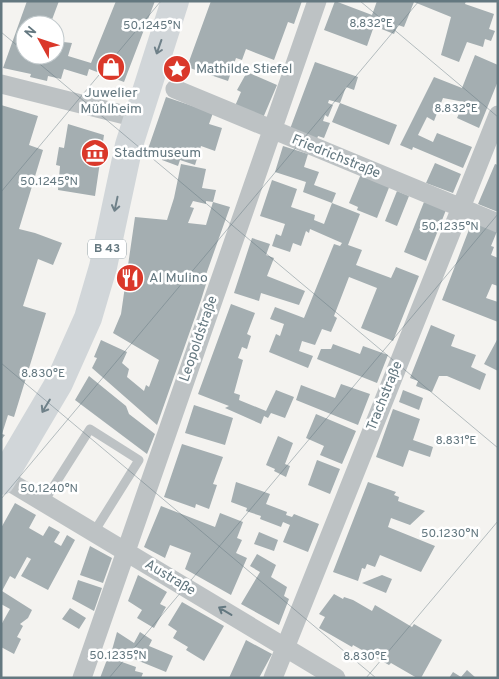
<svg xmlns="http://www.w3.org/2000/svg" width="499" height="679" font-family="Overpass,sans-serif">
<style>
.building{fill:#a4aeb1}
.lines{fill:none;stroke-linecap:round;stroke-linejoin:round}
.lane{stroke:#bdc2c4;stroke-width:9}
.street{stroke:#bdc2c4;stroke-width:19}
.primary{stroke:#d1d6d9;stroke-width:28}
.oneway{stroke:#6f8189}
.oneway2{stroke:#647880}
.ticks{fill:none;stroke:#647880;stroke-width:1;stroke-opacity:0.45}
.labels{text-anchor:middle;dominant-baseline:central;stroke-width:5;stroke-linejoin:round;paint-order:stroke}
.shield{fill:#fff;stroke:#92a0a6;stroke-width:1}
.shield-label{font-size:12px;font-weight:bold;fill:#647880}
.poi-label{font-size:14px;fill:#647880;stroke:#fff;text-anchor:start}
.street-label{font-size:14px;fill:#647880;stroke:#fff}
.ticks-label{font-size:12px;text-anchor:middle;fill:#647880;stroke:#fff;stroke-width:5;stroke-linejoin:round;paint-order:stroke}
</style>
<rect width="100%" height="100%" fill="#f4f3f0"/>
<path class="building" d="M 27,1 L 59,1 L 50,25 L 25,25 L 25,55 L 55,55 L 55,41 L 72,43 L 68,56 L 91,63 L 116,1 L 155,1 L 124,82 L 89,69 L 87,76 L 64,69 L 61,79 L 48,76 L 47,81 L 30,77 L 31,74 L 3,68 Z
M 211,1 L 302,1 L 294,24 L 288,22 L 274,60 L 246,49 L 242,60 L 236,58 L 228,81 L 187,67 Z
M 335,1 L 372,15 L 377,1 L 466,1 L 465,4 L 494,14 L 489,29 L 495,31 L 491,41 L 485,39 L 483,47 L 467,42 L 459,62 L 441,55 L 451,17 L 414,2 L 404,27 L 398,25 L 394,34 L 374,26 L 367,46 L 324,30 Z
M 475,55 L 498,65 L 498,81 L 479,128 L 457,118 L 464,102 L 443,98 L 434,121 L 427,117 L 418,135 L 433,142 L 437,133 L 472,147 L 463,168 L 413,147 L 412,150 L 400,145 L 434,77 L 462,88 Z
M 315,62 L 358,77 L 354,90 L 346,87 L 340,103 L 397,125 L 389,145 L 332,122 L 340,103 L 329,100 L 328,103 L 333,105 L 328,117 L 325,115 L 323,121 L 330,123 L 324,138 L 318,136 L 317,139 L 290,129 Z
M 247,72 L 277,85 L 263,118 L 235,106 L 241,92 L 237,90 Z
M 166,97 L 213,113 L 209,124 L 222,128 L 215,151 L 201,146 L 195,165 L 180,160 L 178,166 L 162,160 L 164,154 L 148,149 Z
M 1,105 L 38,116 L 29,145 L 43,150 L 19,229 L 35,233 L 62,243 L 53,265 L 38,259 L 23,306 L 46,313 L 14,417 L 8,415 L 2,434 L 5,435 L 1,440 Z
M 68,124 L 104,135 L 95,196 L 58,190 L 60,166 L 56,165 L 59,147 L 64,148 Z
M 283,146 L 308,154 L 304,167 L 319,172 L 314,185 L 336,193 L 332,203 L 360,214 L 348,245 L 362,250 L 356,265 L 391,278 L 396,267 L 419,276 L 393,341 L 361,328 L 377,288 L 349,277 L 334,316 L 337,318 L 331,332 L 322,329 L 315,345 L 302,341 L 299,351 L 313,356 L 308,368 L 269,352 L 276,334 L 280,336 L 284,324 L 270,319 L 275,307 L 304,318 L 334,244 L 340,246 L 342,243 L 310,229 L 309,233 L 306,231 L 301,246 L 293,243 L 290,252 L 272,246 L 276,234 L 281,236 L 285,224 L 260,216 L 272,180 L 297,189 L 291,207 L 315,215 L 314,220 L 324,224 L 332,203 L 303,192 L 306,182 L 275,172 Z
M 435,163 L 461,174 L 453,193 L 426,183 Z
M 181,164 L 206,169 L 202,188 L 216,190 L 213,202 L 206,201 L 206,204 L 193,201 L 190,207 L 194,208 L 188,223 L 206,225 L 213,202 L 230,207 L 203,283 L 206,284 L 201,300 L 157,425 L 92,368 L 97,358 L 94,357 L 101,340 L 127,352 L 122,363 L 129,369 L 127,377 L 144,391 L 146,385 L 149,387 L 159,360 L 113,333 L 121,314 L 135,217 L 167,220 L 174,198 Z
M 495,164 L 498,165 L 498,212 L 478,204 Z
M 361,174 L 390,185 L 377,218 L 357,210 L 358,207 L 349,203 Z
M 397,191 L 409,196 L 397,226 L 385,221 Z
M 424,202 L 446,210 L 426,261 L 404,252 Z
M 473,219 L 498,229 L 491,246 L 494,247 L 491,255 L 498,258 L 498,286 L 492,284 L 486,298 L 498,302 L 498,322 L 442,300 Z
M 252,238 L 270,244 L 266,255 L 274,258 L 267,276 L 305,291 L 299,305 L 261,293 L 259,301 L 234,293 Z
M 231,304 L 255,313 L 247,334 L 251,336 L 247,349 L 242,347 L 238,358 L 243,360 L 234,393 L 240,395 L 239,400 L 266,411 L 276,390 L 294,397 L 285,418 L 271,413 L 268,418 L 264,416 L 261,424 L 225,408 L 229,406 L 198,394 Z
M 431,325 L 455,335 L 451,346 L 476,355 L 471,367 L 486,374 L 480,390 L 447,376 L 439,376 L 432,392 L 416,386 L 418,381 L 410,378 Z
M 498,338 L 498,371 L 484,364 Z
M 333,344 L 360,354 L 363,346 L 388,355 L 377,383 L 317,359 L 321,349 L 331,349 Z
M 89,376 L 126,406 L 129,414 L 155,434 L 147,454 L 75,400 Z
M 341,384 L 370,394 L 358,425 L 296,400 L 301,385 L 335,398 Z
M 403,390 L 423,398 L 419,410 L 399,402 Z
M 194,405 L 233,418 L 225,445 L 185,433 Z
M 393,409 L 420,419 L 413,440 L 433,447 L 430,457 L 409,450 L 403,467 L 376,457 Z
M 316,414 L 356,431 L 342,464 L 320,455 L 324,446 L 306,438 Z
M 278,436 L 293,443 L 285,464 L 290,466 L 286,477 L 274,471 L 275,469 L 266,465 Z
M 182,444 L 223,457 L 213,484 L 217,485 L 209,509 L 196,504 L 195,508 L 164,497 Z
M 317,460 L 340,469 L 330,494 L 308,485 Z
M 236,482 L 270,494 L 266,504 L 287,512 L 286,515 L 292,517 L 294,514 L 319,524 L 308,552 L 283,542 L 290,525 L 283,522 L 281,527 L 260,519 L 261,516 L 246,511 L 247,508 L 231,502 Z
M 368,482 L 396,492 L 394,495 L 399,497 L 398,501 L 425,511 L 410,525 L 391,518 L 388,527 L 435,546 L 421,572 L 380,555 L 375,567 L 367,564 L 365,569 L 362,568 L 358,581 L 333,572 Z
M 15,503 L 36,515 L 29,528 L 43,536 L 49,526 L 60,532 L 54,542 L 61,546 L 67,535 L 75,540 L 48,590 L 21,576 L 31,559 L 27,557 L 15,579 L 10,576 L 2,591 L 32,610 L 28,618 L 20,624 L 23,626 L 17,637 L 21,639 L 14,654 L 1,647 L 1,625 L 10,609 L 1,604 L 1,528 Z
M 161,506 L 215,527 L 220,513 L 243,522 L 237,538 L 242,540 L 236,553 L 247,558 L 231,595 L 185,569 L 191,553 L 170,545 L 165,558 L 144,547 Z
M 259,532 L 278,540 L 274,551 L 254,544 Z
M 90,546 L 112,558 L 103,583 L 80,575 Z
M 257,554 L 276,565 L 271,577 L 287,587 L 284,596 L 289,599 L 279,625 L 241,604 L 260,572 L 250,566 Z
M 138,575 L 167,592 L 160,604 L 166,607 L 154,628 L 137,618 L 142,610 L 128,601 Z
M 382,575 L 392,579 L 386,593 L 362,583 Z
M 78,580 L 102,588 L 94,611 L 72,599 Z
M 334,594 L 343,599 L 344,597 L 353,600 L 372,611 L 375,605 L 412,627 L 414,624 L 442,640 L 421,678 L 417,678 L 391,663 L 389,665 L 353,645 L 352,647 L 319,628 L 325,617 L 319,614 Z
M 182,602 L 224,626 L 204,661 L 186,650 L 188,647 L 173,638 L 177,631 L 168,625 Z
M 70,608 L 86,618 L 79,629 L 62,619 Z
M 117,632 L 134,643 L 140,632 L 152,640 L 149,646 L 173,656 L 166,672 L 112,650 Z
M 246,640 L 272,654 L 259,678 L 229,678 Z
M 108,657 L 136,667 L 135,671 L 143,673 L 141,678 L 100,678 Z
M 467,670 L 476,678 L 449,678 L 453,672 L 461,677 Z"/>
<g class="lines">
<path class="lane" d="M 43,503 L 90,429 L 139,460 L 94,532"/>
<path class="street" d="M 1,84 L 137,118
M 175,89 L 498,223
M 3,478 L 336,678
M 82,678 L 317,1
M 273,678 L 498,115"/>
<path class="primary" d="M 1,481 L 59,383 L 88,318 L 103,267 L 129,145 L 175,1"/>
</g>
<defs><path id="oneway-shaft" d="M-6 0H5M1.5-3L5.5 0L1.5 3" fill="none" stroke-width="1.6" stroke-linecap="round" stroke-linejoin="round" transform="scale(1.25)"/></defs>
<g class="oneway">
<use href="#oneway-shaft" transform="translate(159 47) rotate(109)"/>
<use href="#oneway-shaft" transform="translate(116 204) rotate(102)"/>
<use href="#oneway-shaft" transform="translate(46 406) rotate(121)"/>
</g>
<use class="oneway2" href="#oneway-shaft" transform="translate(225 611) rotate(-149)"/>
<path class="ticks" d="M 360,1 L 498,117M 1,32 L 25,52M 29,55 L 498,448M 1,192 L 161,1M 1,363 L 376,678M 1,499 L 419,1M 109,678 L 498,214M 366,678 L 498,521"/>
<defs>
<symbol id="shop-disc" viewBox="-11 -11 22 22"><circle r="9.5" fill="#da382a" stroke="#fff"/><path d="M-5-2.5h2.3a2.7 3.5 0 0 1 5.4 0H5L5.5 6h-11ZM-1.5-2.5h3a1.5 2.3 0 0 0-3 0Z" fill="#fff"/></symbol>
<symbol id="sight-disc" viewBox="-11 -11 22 22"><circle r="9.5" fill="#da382a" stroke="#fff"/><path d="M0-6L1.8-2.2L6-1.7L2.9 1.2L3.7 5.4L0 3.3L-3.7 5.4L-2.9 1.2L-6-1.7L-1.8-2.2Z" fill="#fff"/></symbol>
<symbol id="museum-disc" viewBox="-11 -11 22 22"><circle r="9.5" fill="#da382a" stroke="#fff"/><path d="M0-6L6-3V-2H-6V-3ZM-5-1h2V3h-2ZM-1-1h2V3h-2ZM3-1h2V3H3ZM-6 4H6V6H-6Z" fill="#fff"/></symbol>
<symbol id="restaurant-disc" viewBox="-11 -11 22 22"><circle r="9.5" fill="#da382a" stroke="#fff"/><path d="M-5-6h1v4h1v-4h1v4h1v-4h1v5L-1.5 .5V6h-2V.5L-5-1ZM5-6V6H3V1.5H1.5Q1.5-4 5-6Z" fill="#fff"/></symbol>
</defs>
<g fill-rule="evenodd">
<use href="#shop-disc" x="95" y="51" width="32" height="32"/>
<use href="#sight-disc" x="161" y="53" width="32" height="32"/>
<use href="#museum-disc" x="79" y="137" width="32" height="32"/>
<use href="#restaurant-disc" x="114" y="262" width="32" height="32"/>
</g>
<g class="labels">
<rect class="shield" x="88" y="239.5" width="38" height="19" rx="4"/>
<g class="shield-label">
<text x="107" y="249">B 43</text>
</g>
<g class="poi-label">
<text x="196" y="69">Mathilde Stiefel</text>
<text x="111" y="93" text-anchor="middle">Juwelier<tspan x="111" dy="16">Mühlheim</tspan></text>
<text x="114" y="153">Stadtmuseum</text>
<text x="149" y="278">Al Mulino</text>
</g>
<g class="street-label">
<text transform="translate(336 157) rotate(22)">Friedrichstraße</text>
<text transform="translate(199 339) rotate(-71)">Leopoldstraße</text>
<text transform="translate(385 396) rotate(-68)">Trachstraße</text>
<text transform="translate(170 578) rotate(31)">Austraße</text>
</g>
</g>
<g class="ticks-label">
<text x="371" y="27">8.832°E</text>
<text x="152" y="29">50.1245°N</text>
<text x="456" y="112">8.832°E</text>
<text x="49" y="185">50.1245°N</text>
<text x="450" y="230">50.1235°N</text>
<text x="43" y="377">8.830°E</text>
<text x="456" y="444">8.831°E</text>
<text x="49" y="492">50.1240°N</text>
<text x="450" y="537">50.1230°N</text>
<text x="118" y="659">50.1235°N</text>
<text x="365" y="660">8.830°E</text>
</g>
<rect width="499" height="679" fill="none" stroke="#647880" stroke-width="5"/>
<g transform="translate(40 40) rotate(310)"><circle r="24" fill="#ffffff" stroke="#c1c9cc"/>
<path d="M0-4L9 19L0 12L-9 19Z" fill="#da382a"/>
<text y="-8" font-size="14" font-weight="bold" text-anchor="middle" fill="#647880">N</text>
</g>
</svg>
